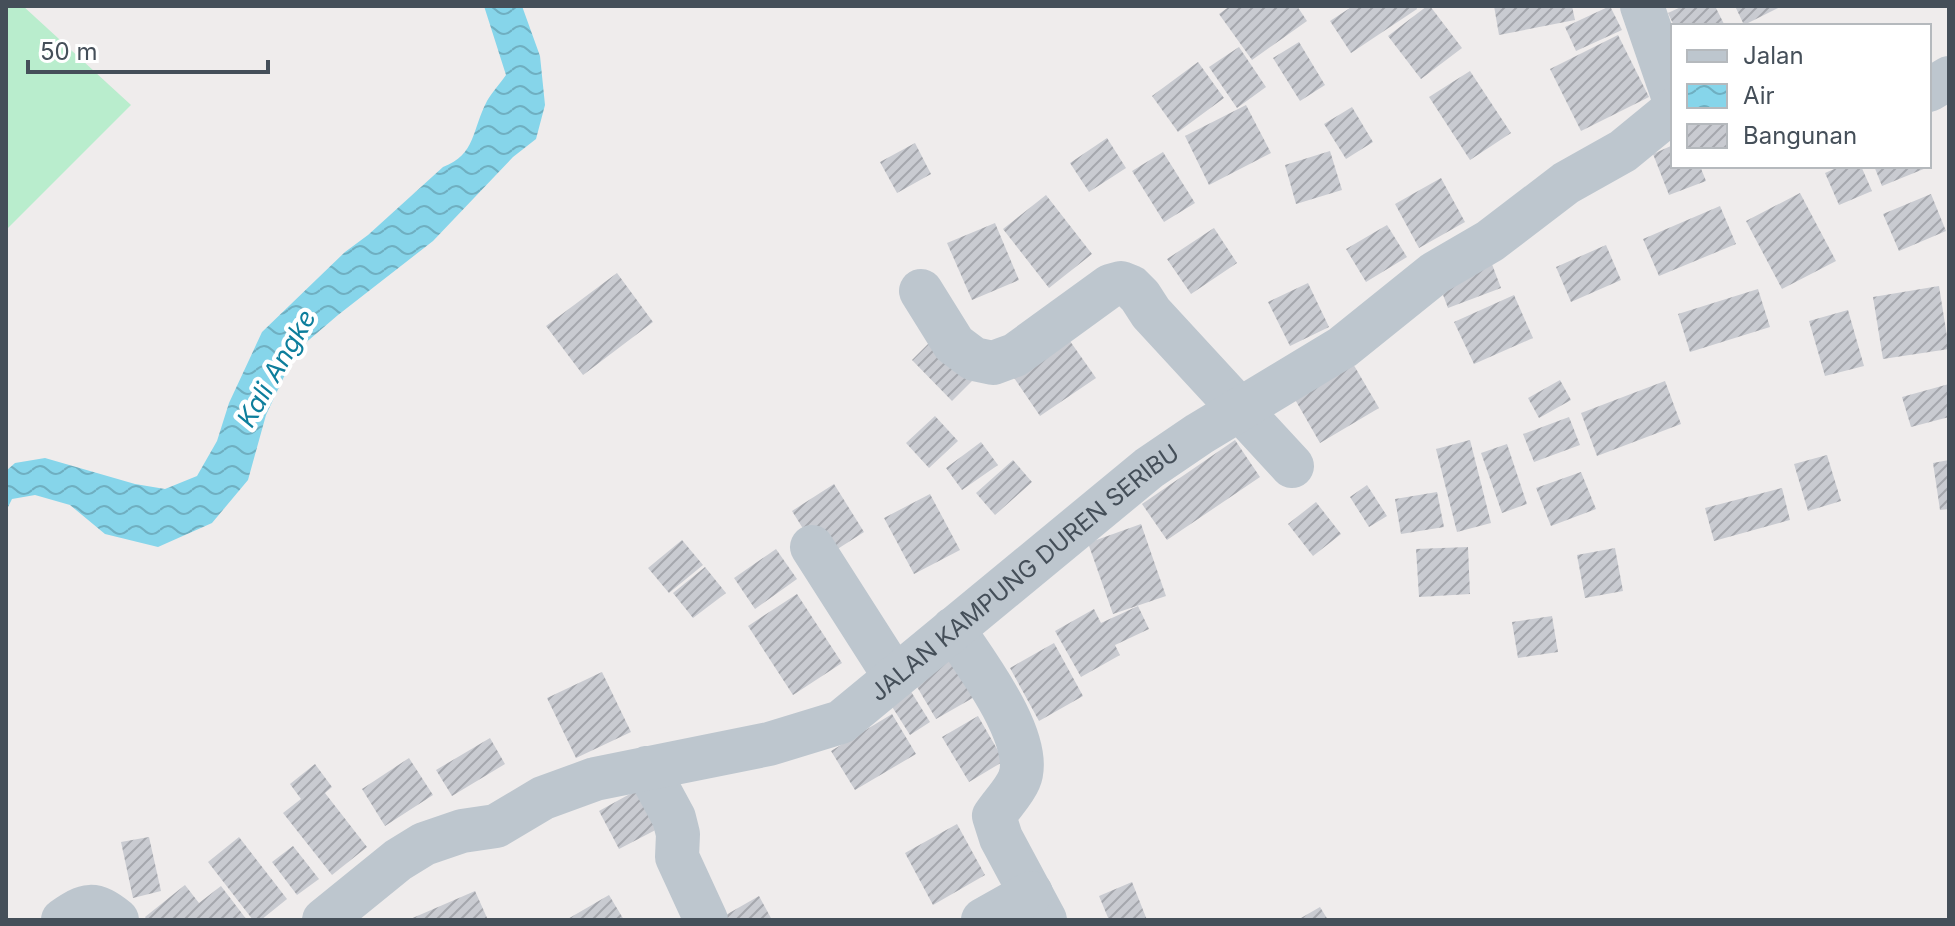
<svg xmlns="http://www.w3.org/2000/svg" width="1955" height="926" font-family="Inter,sans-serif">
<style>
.grass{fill:#b9edcd}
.water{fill:url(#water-waves)}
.building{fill:url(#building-hatch)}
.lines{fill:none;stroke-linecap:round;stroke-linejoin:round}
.minor{stroke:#bdc6ce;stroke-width:44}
.labels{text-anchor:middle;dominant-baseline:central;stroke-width:8;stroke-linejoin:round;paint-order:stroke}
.street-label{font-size:24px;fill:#454f59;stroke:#fff}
.water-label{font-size:26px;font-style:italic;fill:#0d7e9c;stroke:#fff}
</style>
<defs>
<pattern id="water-waves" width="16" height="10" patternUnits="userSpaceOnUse" patternTransform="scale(2)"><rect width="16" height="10" fill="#86d5ea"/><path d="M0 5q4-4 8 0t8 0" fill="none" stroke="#6fafc1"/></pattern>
<pattern id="building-hatch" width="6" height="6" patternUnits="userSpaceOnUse" patternTransform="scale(2)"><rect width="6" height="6" fill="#c9cbd1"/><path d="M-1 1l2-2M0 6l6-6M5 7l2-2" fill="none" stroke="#a5a7ad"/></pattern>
</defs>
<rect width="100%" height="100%" fill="#efecec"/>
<path class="grass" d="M 6,6 L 23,6 L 131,105 L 6,230 Z"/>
<path class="water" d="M 484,6 L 522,6 L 540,56 L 545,105 L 536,139 L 513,157 L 433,241 L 338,315 L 296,351 L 266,415 L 248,480 L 212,523 L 158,547 L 105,534 L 70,505 L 35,495 L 12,499 L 6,511 L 6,471 L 15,463 L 45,458 L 135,484 L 165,489 L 197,476 L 217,441 L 229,403 L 262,332 L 345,252 L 368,235 L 443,167 C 476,155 472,129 487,101 C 492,92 500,84 506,75 Z"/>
<path class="building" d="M 1230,6 L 1297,6 L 1307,21 L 1252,60 L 1219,14 Z
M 1353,6 L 1416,6 L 1417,9 L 1351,53 L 1330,21 Z
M 1427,6 L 1430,6 L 1462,48 L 1421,79 L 1388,36 Z
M 1494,6 L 1572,6 L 1575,20 L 1499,35 Z
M 1610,6 L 1622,30 L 1576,51 L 1565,27 Z
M 1683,6 L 1715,6 L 1725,26 L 1674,26 L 1668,13 Z
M 1735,6 L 1782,6 L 1744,25 Z
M 1618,35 L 1649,97 L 1581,131 L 1550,69 Z
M 1299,42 L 1325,85 L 1300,101 L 1273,58 Z
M 1239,47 L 1266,87 L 1237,108 L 1209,67 Z
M 1198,62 L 1224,98 L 1178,132 L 1152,96 Z
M 1470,71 L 1511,133 L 1470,160 L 1429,97 Z
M 1246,105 L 1271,153 L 1209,185 L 1185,136 Z
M 1352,107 L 1373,142 L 1346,159 L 1324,124 Z
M 1107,138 L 1126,168 L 1089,192 L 1070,163 Z
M 915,143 L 931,174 L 897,193 L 880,162 Z
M 1673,145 L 1673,166 L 1700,166 L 1706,181 L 1669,195 L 1653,154 Z
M 1330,151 L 1342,190 L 1296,204 L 1285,165 Z
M 1163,152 L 1195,203 L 1164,222 L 1132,171 Z
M 1841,166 L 1861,166 L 1872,191 L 1839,205 L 1825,173 Z
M 1874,166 L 1931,166 L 1882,186 Z
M 1441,178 L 1465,222 L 1419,248 L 1395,204 Z
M 1800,193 L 1836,261 L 1782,289 L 1746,221 Z
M 1931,194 L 1946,231 L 1899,251 L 1883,214 Z
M 1046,195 L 1092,254 L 1049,288 L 1003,229 Z
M 1720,206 L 1736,244 L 1659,276 L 1643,239 Z
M 995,223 L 1019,280 L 972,300 L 947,243 Z
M 1387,225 L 1407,257 L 1366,282 L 1346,249 Z
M 1214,228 L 1237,263 L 1191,294 L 1167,259 Z
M 1606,245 L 1621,280 L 1571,302 L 1556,267 Z
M 1490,259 L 1501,288 L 1448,308 L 1437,279 Z
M 617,273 L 653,322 L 583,375 L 546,326 Z
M 1308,283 L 1329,327 L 1290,346 L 1268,302 Z
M 1939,286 L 1949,349 L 1883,359 L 1873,297 Z
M 1758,289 L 1770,327 L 1690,352 L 1678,314 Z
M 1514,295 L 1533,338 L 1474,364 L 1454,322 Z
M 1848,310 L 1864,366 L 1825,376 L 1809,321 Z
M 1065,334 L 1096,378 L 1040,416 L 1010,372 Z
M 931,341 L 972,381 L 952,401 L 912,360 Z
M 1352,362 L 1379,408 L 1320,443 L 1293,396 Z
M 1560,380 L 1571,400 L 1539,418 L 1528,398 Z
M 1665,381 L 1681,424 L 1597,456 L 1581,413 Z
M 1949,384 L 1949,417 L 1911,427 L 1902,397 Z
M 935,416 L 958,441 L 929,468 L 906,443 Z
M 1569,417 L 1580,445 L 1534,462 L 1523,434 Z
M 1235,440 L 1260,477 L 1167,540 L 1142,504 Z
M 1470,440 L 1491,523 L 1457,532 L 1436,449 Z
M 981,442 L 998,465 L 962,490 L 946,468 Z
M 1507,444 L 1527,504 L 1502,513 L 1481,453 Z
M 1827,455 L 1841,501 L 1808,511 L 1794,464 Z
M 1013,460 L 1032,482 L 995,515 L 976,493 Z
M 1949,460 L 1949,509 L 1940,510 L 1933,463 Z
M 1581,472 L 1596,509 L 1551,526 L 1536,488 Z
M 834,484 L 864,532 L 822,559 L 792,511 Z
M 1367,485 L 1387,516 L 1369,527 L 1350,497 Z
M 1782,488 L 1790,520 L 1714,541 L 1705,508 Z
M 1437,492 L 1444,527 L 1401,534 L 1395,499 Z
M 930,494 L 960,550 L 914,574 L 884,518 Z
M 1316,502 L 1341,534 L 1313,556 L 1288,524 Z
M 1141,524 L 1166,596 L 1113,614 L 1088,543 Z
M 682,540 L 703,565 L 669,593 L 648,568 Z
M 1468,547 L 1470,594 L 1419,597 L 1416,549 Z
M 1615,548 L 1623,591 L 1585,598 L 1577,555 Z
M 776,549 L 797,579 L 755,609 L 734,578 Z
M 705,567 L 726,593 L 693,618 L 673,593 Z
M 797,594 L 842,663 L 793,695 L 748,626 Z
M 1138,606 L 1149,629 L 1115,645 L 1120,655 L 1081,677 L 1055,631 L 1094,609 L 1101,623 Z
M 1552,616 L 1558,652 L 1518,658 L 1512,622 Z
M 1054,643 L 1083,696 L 1039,721 L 1010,668 Z
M 959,646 L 985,691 L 936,719 L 910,675 Z
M 602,672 L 631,732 L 576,758 L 547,698 Z
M 905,682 L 930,722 L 910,735 L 884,694 Z
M 892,714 L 916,754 L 855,790 L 831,751 Z
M 978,716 L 1004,761 L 969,782 L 942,737 Z
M 490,738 L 505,764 L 452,796 L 436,770 Z
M 409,758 L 433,795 L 385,826 L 362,789 Z
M 315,764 L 332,787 L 325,793 L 367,847 L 332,875 L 283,813 L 301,799 L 290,784 Z
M 648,784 L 669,823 L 619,849 L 599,811 Z
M 957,824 L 985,875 L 933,905 L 905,853 Z
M 149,837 L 161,891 L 133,898 L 121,842 Z
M 239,837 L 287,899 L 261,920 L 253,920 L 208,862 Z
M 293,846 L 319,879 L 297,895 L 272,862 Z
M 1132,882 L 1147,920 L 1109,920 L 1099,896 Z
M 185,885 L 199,903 L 221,886 L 247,920 L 147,920 L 145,917 Z
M 475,891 L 488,920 L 408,920 Z
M 609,895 L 624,920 L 566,920 Z
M 759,896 L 772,920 L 717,920 Z
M 1320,907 L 1328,920 L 1302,920 L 1301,918 Z"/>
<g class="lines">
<g class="minor">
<path d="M 1642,6 L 1673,96"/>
<path d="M 1929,90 L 1949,78"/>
<path d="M 921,291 L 954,344 L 974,359 L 993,363 L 1015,355 L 1110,286 L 1121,283 L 1131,287 L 1140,296 L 1151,313 L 1292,466"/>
<path d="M 812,547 L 895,677"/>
<path d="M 953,629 C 974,661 1036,741 1019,780 C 1014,792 1002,804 994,816 L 1001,838 L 1045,920"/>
<path d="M 647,768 L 674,818 L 678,834 L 677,857 L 706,920"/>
<path d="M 63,920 C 86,904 94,901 117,920"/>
<path id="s1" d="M 324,920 L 398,860 L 424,844 L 462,831 L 496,826 L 543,798 L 595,779 L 769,744 L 841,722 L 1149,468 L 1199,434 L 1343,347 L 1435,273 L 1490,241 L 1566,183 L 1623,151 L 1673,110"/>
<path d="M 983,920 L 1031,893"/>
</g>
</g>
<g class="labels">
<g class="street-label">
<text stroke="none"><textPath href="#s1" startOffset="800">JALAN KAMPUNG DUREN SERIBU</textPath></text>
</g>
<g class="water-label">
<text transform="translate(276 368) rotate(-60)">Kali Angke</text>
</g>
</g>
<rect width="1955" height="926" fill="none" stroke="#454f59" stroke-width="16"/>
<rect x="1671" y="24" width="260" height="144" fill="#ffffff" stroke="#b5b9bd" stroke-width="2"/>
<rect x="1687" y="50" width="40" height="12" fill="#bdc6ce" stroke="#b5b9bd" stroke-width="2"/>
<text x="1743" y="64" font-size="24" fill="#454f59">Jalan</text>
<rect x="1687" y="84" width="40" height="24" fill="url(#water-waves)" stroke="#b5b9bd" stroke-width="2"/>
<text x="1743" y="104" font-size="24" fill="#454f59">Air</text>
<rect x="1687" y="124" width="40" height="24" fill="url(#building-hatch)" stroke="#b5b9bd" stroke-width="2"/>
<text x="1743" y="144" font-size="24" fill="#454f59">Bangunan</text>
<path d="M28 60v12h240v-12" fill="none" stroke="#454f59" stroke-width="4"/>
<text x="40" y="60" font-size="24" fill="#454f59" stroke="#ffffff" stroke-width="6" paint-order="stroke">50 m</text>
</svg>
